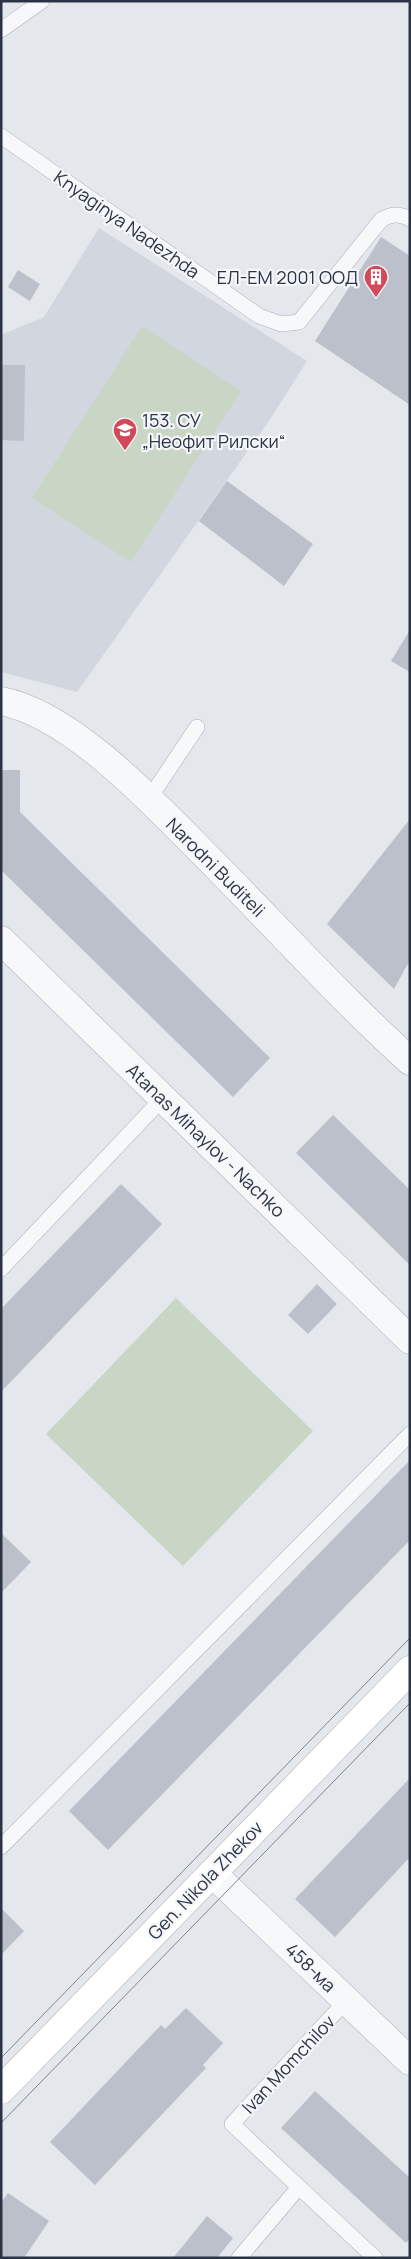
<svg xmlns="http://www.w3.org/2000/svg" width="411" height="2259" font-family="Manrope,sans-serif">
<style>
.built{fill:#d2d6de}
.green{fill:#c9d6c5}
.building{fill:#bbc0ca}
.lines{fill:none;stroke-linecap:round;stroke-linejoin:round}
.lane-casing{stroke:#a9aeb7;stroke-width:16}
.street-casing{stroke:#a9aeb7;stroke-width:29}
.secondary-casing{stroke:#a9aeb7;stroke-width:29}
.lane{stroke:#f7f8fa;stroke-width:15}
.street{stroke:#f7f8fa;stroke-width:28}
.secondary{stroke:#fff;stroke-width:28}
.tram{stroke:#7d8696;stroke-width:1}
.labels{text-anchor:middle;dominant-baseline:central;stroke-width:4.5;stroke-linejoin:round;paint-order:stroke}
.street-label{font-size:18px;fill:#2b3445;stroke:#f4f6f9}
.poi-label{font-size:18px;fill:#2b3445;stroke:#f4f6f9;text-anchor:end}
</style>
<rect width="100%" height="100%" fill="#e4e7ec"/>
<path class="built" d="M 99,228 L 307,361 L 269,421 L 77,692 L 1,672 L 1,335 L 44,317 Z"/>
<path class="green" d="M 142,326 L 241,391 L 131,562 L 32,498 Z
M 176,1298 L 313,1431 L 183,1566 L 46,1434 Z"/>
<path class="building" d="M 381,237 L 410,256 L 410,405 L 315,341 Z
M 18,270 L 40,284 L 30,301 L 8,287 Z
M 1,365 L 25,365 L 24,441 L 1,440 Z
M 227,481 L 313,544 L 284,586 L 199,521 Z
M 410,630 L 410,672 L 391,661 Z
M 1,770 L 20,770 L 20,812 L 270,1058 L 233,1097 L 1,870 Z
M 410,819 L 410,960 L 394,989 L 327,924 Z
M 333,1115 L 410,1190 L 410,1265 L 296,1153 Z
M 121,1184 L 162,1224 L 1,1392 L 1,1309 Z
M 317,1284 L 337,1304 L 308,1334 L 288,1315 Z
M 410,1460 L 410,1540 L 108,1850 L 69,1811 Z
M 1,1533 L 31,1562 L 1,1593 Z
M 410,1778 L 410,1857 L 335,1937 L 295,1899 Z
M 1,1908 L 24,1931 L 1,1955 Z
M 186,2008 L 223,2043 L 203,2065 L 206,2068 L 95,2185 L 50,2142 L 161,2025 L 165,2029 Z
M 315,2091 L 410,2178 L 410,2239 L 406,2243 L 281,2128 Z
M 8,2193 L 49,2221 L 24,2258 L 1,2258 L 1,2203 Z
M 207,2216 L 233,2238 L 217,2258 L 173,2258 Z"/>
<g class="lines">
<defs>
<path id="lane" d="M 1,30 L 42,1
M 1,136 L 259,316 L 281,324 L 299,322 L 381,220 C 391,214 399,213 410,219
M 149,799 L 197,727
M 1,1269 L 163,1098
M 1,1847 L 410,1434
M 299,2187 L 375,2258
M 239,2258 L 299,2187 L 232,2124 L 346,2001"/>
<path id="street" d="M 1,701 C 75,715 162,812 215,865 C 279,930 342,999 410,1061
M 1,940 L 410,1340
M 212,1873 L 410,2061"/>
<path id="secondary" d="M 1,2090 L 410,1670"/>
</defs>
<use href="#lane" class="lane-casing"/>
<use href="#street" class="street-casing"/>
<use href="#secondary" class="secondary-casing"/>
<use href="#lane" class="lane"/>
<use href="#street" class="street"/>
<use href="#secondary" class="secondary"/>
<path class="tram" d="M 1,2058 L 410,1638
M 1,2123 L 410,1703"/>
</g>
<defs>
<symbol id="building-pin" viewBox="-11 -11 22 30"><path d="M0 17L-7.5 6A9.5 9.5 0 1 1 7.5 6Z" fill="#d1495b" stroke="#f4f6f9"/><path d="M-4-6H4V6H1V3H-1V6H-4ZM-2.5-4.3h1.7v1.8h-1.7ZM.8-4.3h1.7v1.8H.8ZM-2.5-1h1.7V.8h-1.7ZM.8-1h1.7V.8H.8Z" fill="#fff"/></symbol>
<symbol id="school-pin" viewBox="-11 -11 22 30"><path d="M0 17L-7.5 6A9.5 9.5 0 1 1 7.5 6Z" fill="#d1495b" stroke="#f4f6f9"/><path d="M0-5L7-2L0 1L-7-2ZM-4 1L0 2.5L4 1V4Q0 6-4 4Z" fill="#fff"/></symbol>
</defs>
<g fill-rule="evenodd">
<use href="#building-pin" x="362" y="263" width="28" height="38"/>
<use href="#school-pin" x="111" y="416" width="28" height="38"/>
</g>
<g class="labels">
<g class="street-label">
<text transform="translate(127 224) rotate(35)">Knyaginya Nadezhda</text>
<text transform="translate(216 867) rotate(45)">Narodni Buditeli</text>
<text transform="translate(206 1140) rotate(44)">Atanas Mihaylov - Nachko</text>
<text transform="translate(205 1880) rotate(-46)">Gen. Nikola Zhekov</text>
<text transform="translate(311 1967) rotate(44)">458-ма</text>
<text transform="translate(288 2064) rotate(-47)">Ivan Momchilov</text>
</g>
<g class="poi-label">
<text x="358" y="277">ЕЛ-ЕМ 2001 ООД</text>
<text x="142" y="420" text-anchor="start">153. СУ<tspan x="142" dy="21">„Неофит Рилски“</tspan></text>
</g>
</g>
<rect width="411" height="2259" fill="none" stroke="#2b3445" stroke-width="5"/>
</svg>
